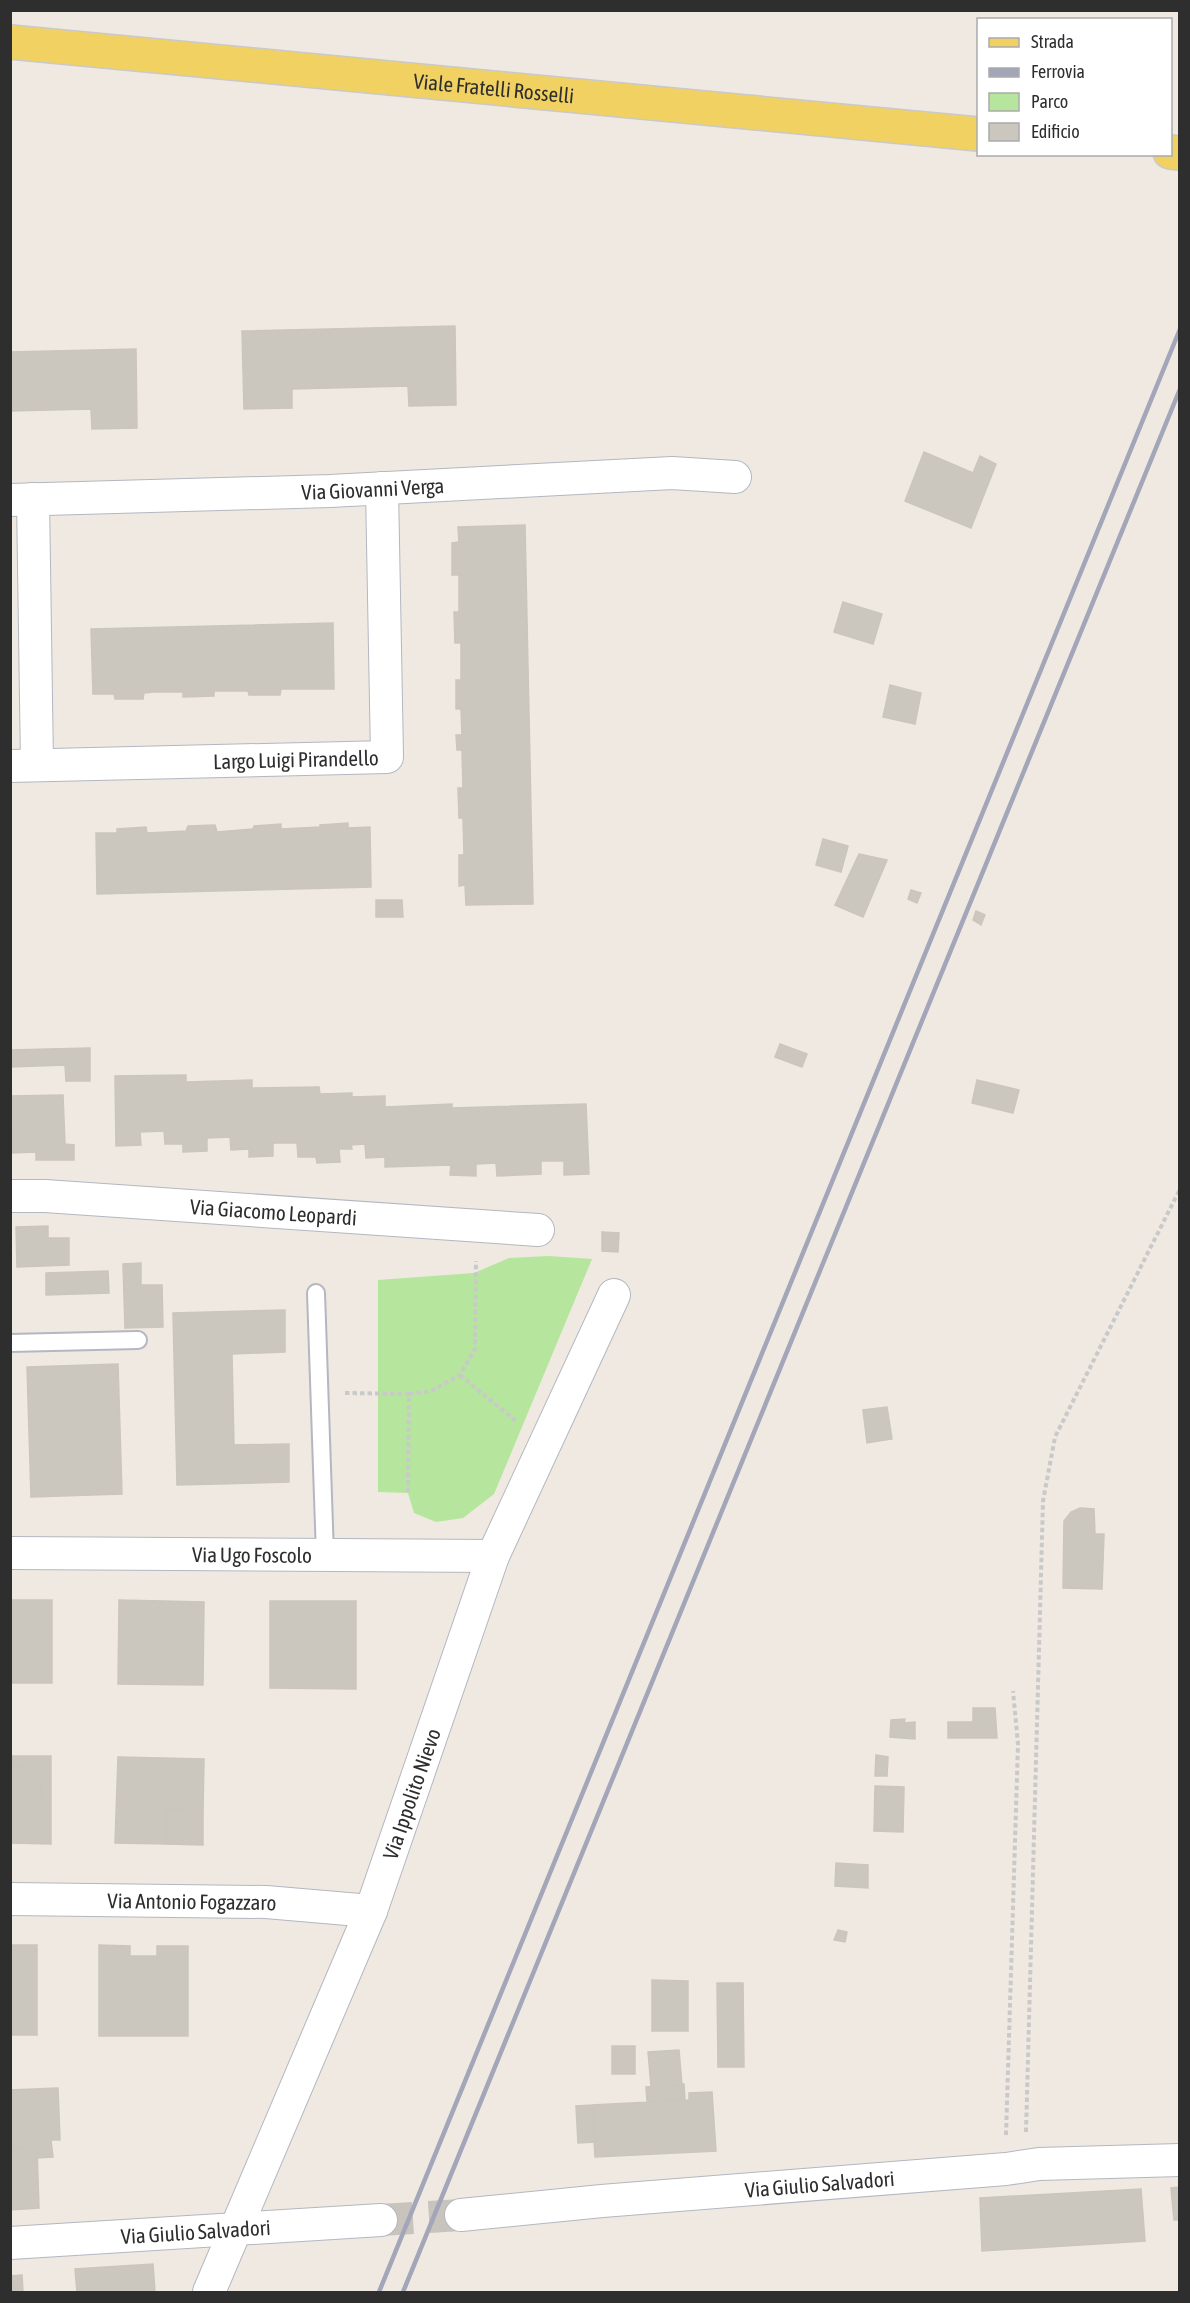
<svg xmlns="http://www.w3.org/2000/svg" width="1190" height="2303" font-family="'Asap Condensed',sans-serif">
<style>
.green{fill:#b6e59e}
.building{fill:#cbc7bf;stroke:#cbc5ba;stroke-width:1.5}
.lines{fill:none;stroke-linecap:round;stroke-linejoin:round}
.street-tunnel{stroke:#c8c4bd;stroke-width:32;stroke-dasharray:32 16;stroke-linecap:butt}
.lane-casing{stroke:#b4b7c1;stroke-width:20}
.street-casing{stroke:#b4b7c1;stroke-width:34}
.primary-casing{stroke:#c9c9c9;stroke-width:36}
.path{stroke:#c9c9c9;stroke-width:4;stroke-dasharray:4.5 3;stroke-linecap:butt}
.lane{stroke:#fff;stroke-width:16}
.street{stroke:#fff;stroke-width:32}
.primary{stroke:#f2d163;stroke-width:33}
.rail{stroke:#a3a6b8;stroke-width:4.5}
.labels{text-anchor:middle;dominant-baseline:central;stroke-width:4.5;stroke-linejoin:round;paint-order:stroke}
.street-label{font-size:21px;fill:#2e2e2e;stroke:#fff}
</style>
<rect width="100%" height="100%" fill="#efe9e1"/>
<path class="green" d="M 549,1256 L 592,1259 L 494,1494 L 463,1518 L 436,1522 L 414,1513 L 408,1493 L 378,1492 L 378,1280 L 474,1273 L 509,1258 Z"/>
<path class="building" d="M 455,326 L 456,405 L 409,406 L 408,386 L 292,389 L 292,408 L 244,409 L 242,331 Z
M 136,349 L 137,428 L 92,429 L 91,409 L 10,411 L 10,352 Z
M 924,452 L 973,473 L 980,456 L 996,464 L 971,528 L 905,501 Z
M 525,525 L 533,904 L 466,905 L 465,885 L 459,886 L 459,855 L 464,855 L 463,818 L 459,818 L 458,788 L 463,788 L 462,750 L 457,750 L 456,735 L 462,735 L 461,709 L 456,709 L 456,680 L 461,680 L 461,643 L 455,643 L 454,612 L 459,612 L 459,575 L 452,575 L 452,543 L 459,542 L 458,527 Z
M 843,602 L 882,614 L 873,644 L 834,632 Z
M 333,623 L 334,689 L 281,689 L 280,695 L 249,695 L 248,691 L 214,691 L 214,696 L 183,697 L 183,692 L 154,692 L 144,693 L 143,699 L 115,699 L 114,694 L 93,694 L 91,629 Z
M 890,685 L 921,693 L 915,724 L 883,717 Z
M 348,823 L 348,828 L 370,827 L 371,887 L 97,894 L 96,833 L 117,833 L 117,829 L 146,827 L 147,833 L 186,831 L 188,826 L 215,825 L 217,832 L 253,829 L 254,826 L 281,824 L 281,829 L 320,827 L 320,825 Z
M 823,839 L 848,846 L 841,872 L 816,865 Z
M 859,854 L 887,860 L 863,917 L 835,905 Z
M 911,890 L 921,893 L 917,903 L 908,899 Z
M 376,900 L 402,900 L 403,917 L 376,917 Z
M 976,911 L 985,915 L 981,925 L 973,920 Z
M 780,1044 L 807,1054 L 802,1067 L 775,1057 Z
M 90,1048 L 90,1081 L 66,1081 L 65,1065 L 10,1067 L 10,1050 Z
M 186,1075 L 186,1082 L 252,1080 L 252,1088 L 319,1087 L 320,1094 L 352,1093 L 352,1097 L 385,1096 L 385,1107 L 452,1104 L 452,1108 L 586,1104 L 589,1174 L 564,1175 L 564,1161 L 541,1161 L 541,1174 L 497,1176 L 496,1163 L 476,1164 L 476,1176 L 450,1175 L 451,1165 L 385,1167 L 385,1157 L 366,1158 L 365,1144 L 351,1145 L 352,1149 L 339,1149 L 340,1162 L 317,1163 L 316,1157 L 298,1157 L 297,1143 L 273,1143 L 273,1156 L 249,1157 L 249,1149 L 231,1150 L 230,1137 L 207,1138 L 207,1151 L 183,1152 L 183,1144 L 165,1144 L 164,1131 L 140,1132 L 141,1145 L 116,1146 L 115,1076 Z
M 977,1080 L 1019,1090 L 1013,1113 L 972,1103 Z
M 63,1095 L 65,1144 L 74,1145 L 74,1160 L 36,1160 L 36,1152 L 12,1153 L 11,1096 Z
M 48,1226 L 48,1238 L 69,1238 L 69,1265 L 17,1267 L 16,1227 Z
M 602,1232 L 619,1233 L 618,1252 L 602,1251 Z
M 141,1263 L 141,1285 L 162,1285 L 163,1327 L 125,1328 L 123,1264 Z
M 108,1271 L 109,1293 L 46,1295 L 46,1273 Z
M 285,1310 L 285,1352 L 232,1354 L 234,1445 L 289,1444 L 289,1482 L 177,1485 L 173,1313 Z
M 118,1364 L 122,1494 L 31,1497 L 27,1367 Z
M 887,1407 L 892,1439 L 867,1443 L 863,1410 Z
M 1080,1508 L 1094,1509 L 1095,1534 L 1104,1534 L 1102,1589 L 1063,1588 L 1064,1521 L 1071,1512 Z
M 10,1600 L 52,1600 L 52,1683 L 10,1683 Z
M 119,1600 L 204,1602 L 203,1685 L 118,1684 Z
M 270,1601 L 356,1601 L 356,1689 L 270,1688 Z
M 973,1708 L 995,1708 L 997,1738 L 948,1738 L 948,1722 L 973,1722 Z
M 905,1719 L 904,1723 L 915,1722 L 915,1739 L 890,1737 L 891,1720 Z
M 876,1755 L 888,1757 L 887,1776 L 875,1776 Z
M 10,1756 L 31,1756 L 30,1767 L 10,1767 Z
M 31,1756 L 51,1756 L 51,1779 L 41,1779 L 40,1824 L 51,1824 L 51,1844 L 10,1843 L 10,1767 L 30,1767 Z
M 118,1757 L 204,1759 L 203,1810 L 166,1809 L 166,1844 L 115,1843 Z
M 41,1779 L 51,1779 L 51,1824 L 40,1824 Z
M 875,1786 L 904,1787 L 903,1832 L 874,1831 Z
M 166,1809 L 203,1810 L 203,1845 L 166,1844 Z
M 836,1863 L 868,1865 L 868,1888 L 835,1886 Z
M 838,1930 L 847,1932 L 845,1942 L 834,1940 Z
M 10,1945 L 37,1945 L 37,2035 L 10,2035 Z
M 99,1945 L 130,1946 L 130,1956 L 157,1956 L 157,1946 L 188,1946 L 188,2036 L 99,2036 Z
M 652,1980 L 688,1981 L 688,2031 L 652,2031 Z
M 717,1983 L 743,1983 L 744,2067 L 718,2067 Z
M 612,2046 L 635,2046 L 635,2074 L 612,2074 Z
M 679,2050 L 682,2085 L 651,2086 L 648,2052 Z
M 684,2084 L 685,2100 L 647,2101 L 646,2087 Z
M 58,2088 L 60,2140 L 51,2140 L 53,2157 L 37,2158 L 37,2147 L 11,2148 L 10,2090 Z
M 712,2092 L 716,2151 L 595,2157 L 592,2105 L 689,2100 L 689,2093 Z
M 592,2105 L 595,2142 L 578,2143 L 576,2106 Z
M 37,2147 L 39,2208 L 10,2210 L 10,2148 Z
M 1180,2187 L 1180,2220 L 1174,2220 L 1171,2188 Z
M 1141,2189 L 1145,2241 L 982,2251 L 980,2198 Z
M 153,2264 L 155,2292 L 77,2292 L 75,2269 Z
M 22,2275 L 23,2292 L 10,2292 L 10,2276 Z"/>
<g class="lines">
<path class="street-tunnel" d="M 381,2220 L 461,2215"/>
<defs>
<path id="lane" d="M 316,1293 L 325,1555
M 10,1343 L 138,1340"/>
<g id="street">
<path d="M 33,499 L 37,765"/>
<path id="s1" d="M 10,500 L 330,491 L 672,473 L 735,477"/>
<path id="s2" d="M 10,766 L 387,757 L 382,488"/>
<path id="s3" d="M 10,1196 L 45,1196 L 538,1230"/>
<path id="s4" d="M 10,1553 L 493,1556"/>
<path id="s5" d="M 10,1899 L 266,1902 L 371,1911"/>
<path id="s6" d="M 461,2215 L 602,2201 L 1006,2169 L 1039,2164 L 1180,2160"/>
<path id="s7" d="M 10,2243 L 381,2220"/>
<path id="s8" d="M 209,2292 L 371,1911 L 493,1556 L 614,1295"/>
</g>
<g id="primary">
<path id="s9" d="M 10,42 L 978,134"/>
<path d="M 1170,152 L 1180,153"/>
</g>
</defs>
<use href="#lane" class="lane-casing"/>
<use href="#street" class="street-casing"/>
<use href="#primary" class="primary-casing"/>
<path class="path" d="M 460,1375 L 517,1422
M 345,1393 L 409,1394 L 408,1493
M 409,1394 L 431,1391 L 460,1375 L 475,1349 L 476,1261
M 1026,2132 L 1043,1501 L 1055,1437 L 1180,1189
M 1006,2135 L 1018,1744 L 1013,1691"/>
<use href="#lane" class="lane"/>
<use href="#street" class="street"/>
<use href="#primary" class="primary"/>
<path class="rail" d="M 379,2292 L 1180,329
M 403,2292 L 1180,389"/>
</g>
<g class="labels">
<g class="street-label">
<text stroke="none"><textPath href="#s9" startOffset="486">Viale Fratelli Rosselli</textPath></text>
<text stroke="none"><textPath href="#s1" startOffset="363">Via Giovanni Verga</textPath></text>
<text stroke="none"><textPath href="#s2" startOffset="286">Largo Luigi Pirandello</textPath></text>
<text stroke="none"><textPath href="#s3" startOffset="264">Via Giacomo Leopardi</textPath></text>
<text stroke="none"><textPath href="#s4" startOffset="242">Via Ugo Foscolo</textPath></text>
<text stroke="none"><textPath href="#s8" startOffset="538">Via Ippolito Nievo</textPath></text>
<text stroke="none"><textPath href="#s5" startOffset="182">Via Antonio Fogazzaro</textPath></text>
<text stroke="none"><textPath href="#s6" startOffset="360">Via Giulio Salvadori</textPath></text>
<text stroke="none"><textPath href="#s7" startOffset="186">Via Giulio Salvadori</textPath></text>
</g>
</g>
<rect width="1190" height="2303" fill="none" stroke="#2e2e2e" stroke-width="24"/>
<rect x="977" y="18" width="195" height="138" fill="#ffffff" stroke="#ababab" stroke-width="1.5"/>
<rect x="989" y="38" width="30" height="9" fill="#f2d163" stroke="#ababab" stroke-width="1.5"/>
<text x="1031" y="48" font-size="18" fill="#2e2e2e">Strada</text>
<rect x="989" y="68" width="30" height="9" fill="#a3a6b8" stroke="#ababab" stroke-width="1.5"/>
<text x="1031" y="78" font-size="18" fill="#2e2e2e">Ferrovia</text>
<rect x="989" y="93" width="30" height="18" fill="#b6e59e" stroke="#ababab" stroke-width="1.5"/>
<text x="1031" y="108" font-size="18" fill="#2e2e2e">Parco</text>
<rect x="989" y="123" width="30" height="18" fill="#cbc7bf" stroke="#ababab" stroke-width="1.5"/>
<text x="1031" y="138" font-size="18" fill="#2e2e2e">Edificio</text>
</svg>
